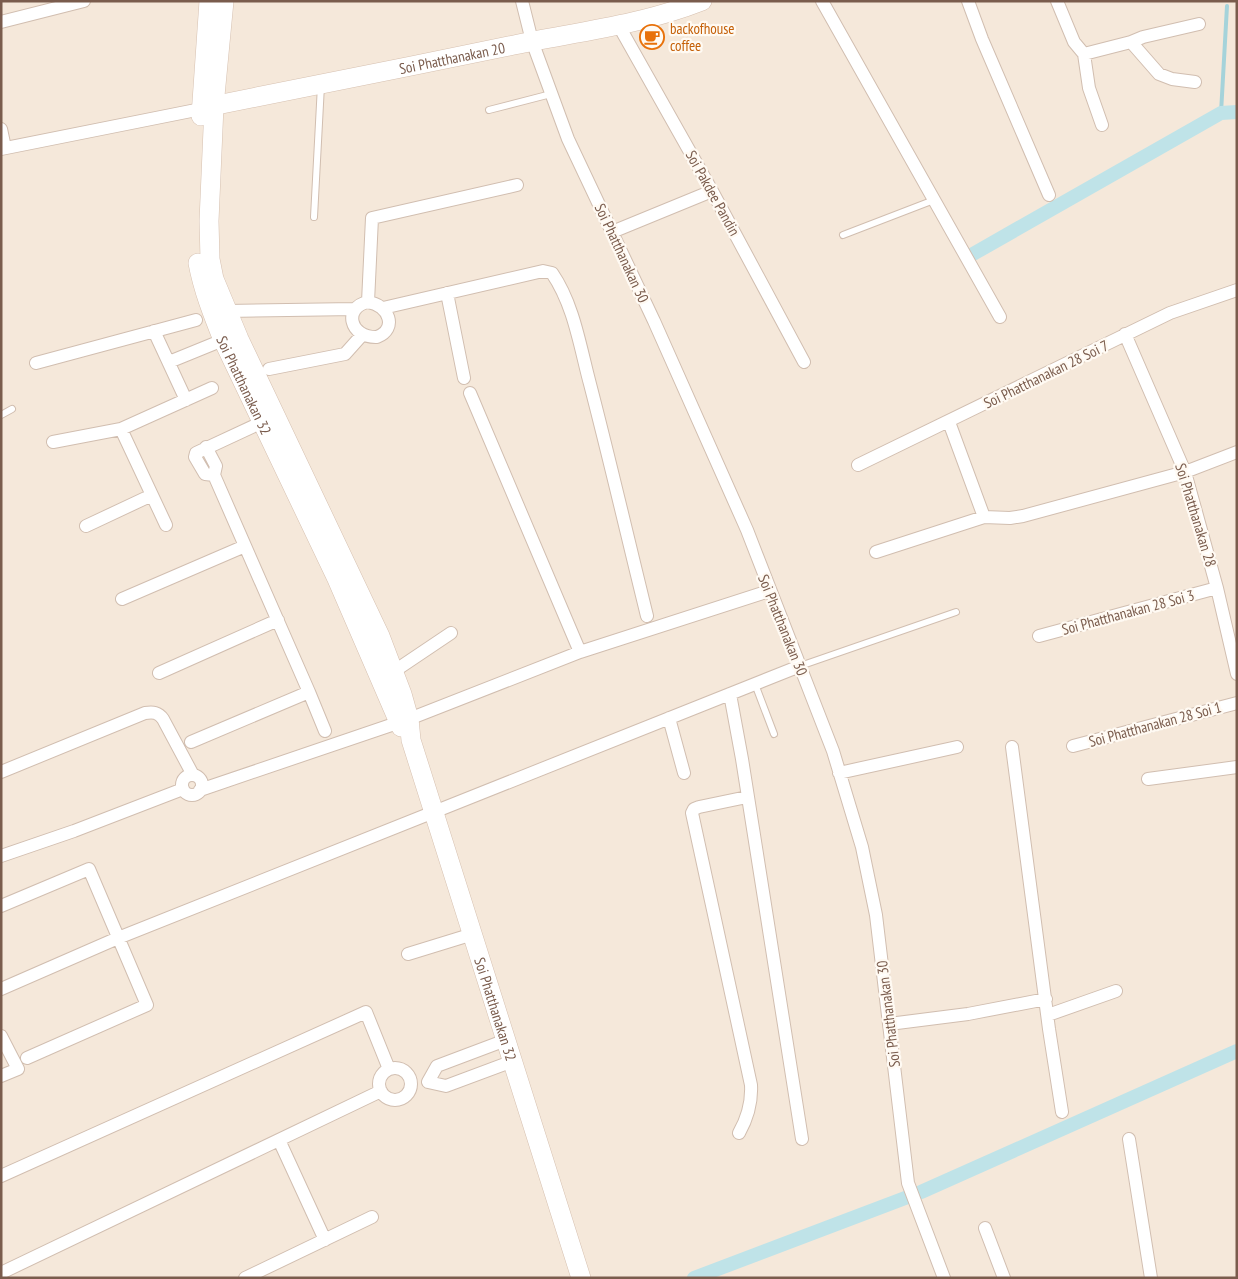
<svg xmlns="http://www.w3.org/2000/svg" width="1238" height="1279" font-family="'PT Sans Narrow',sans-serif">
<style>
.residential{fill:#f5e8da}
.lines{fill:none;stroke-linecap:round;stroke-linejoin:round}
.stream{stroke:#a5d3da;stroke-width:4}
.canal{stroke:#bfe3e8;stroke-width:14}
.lane-casing{stroke:#d1beb0;stroke-width:8}
.street-casing{stroke:#d1beb0;stroke-width:14}
.secondary-casing{stroke:#d6c0b0;stroke-width:20}
.lane{stroke:#fff;stroke-width:6}
.street{stroke:#fff;stroke-width:12}
.secondary{stroke:#fff;stroke-width:19}
.labels{text-anchor:middle;dominant-baseline:central;stroke-width:4.5;stroke-linejoin:round;paint-order:stroke}
.food-label{font-size:15px;fill:#c56008;stroke:#fffaf3;text-anchor:start}
.street-label{font-size:15px;fill:#7a5c4d;stroke:#fffaf3}
</style>
<rect width="100%" height="100%" fill="#fdf6ec"/>
<path class="residential" d="M 1,1 L 1237,1 L 1237,1278 L 1,1278 Z"/>
<g class="lines">
<path class="stream" d="M 1221,113 L 1227,6"/>
<path class="canal" d="M 973,254 L 1221,113 L 1237,112
M 694,1278 L 921,1192 L 1237,1051"/>
<defs>
<path id="lane" d="M 489,110 L 551,94
M 314,217 L 321,85
M 843,235 L 934,200
M 1,415 L 12,409
M 800,666 L 956,612
M 755,684 L 774,734"/>
<path id="street" d="M 522,1 L 532,41 L 568,139 L 654,321 L 747,530 L 833,751 L 862,847 L 876,915 L 908,1183 L 944,1278
M 822,1 L 1000,317
M 968,1 L 982,39 L 1049,195
M 1057,1 L 1074,42 L 1084,54 L 1131,42 L 1159,74 L 1172,79 L 1195,82
M 1,22 L 84,1
M 619,26 L 712,191 L 804,362
M 1131,42 L 1143,37 L 1199,24
M 1084,54 L 1089,88 L 1102,125
M 1,129 L 5,148
M 1,149 L 201,109
M 612,232 L 712,191
M 447,293 L 464,378
M 368,302 L 372,218 L 517,185
M 368,302 C 389,305 398,329 377,337 C 349,338 343,307 368,302 Z
M 383,308 L 543,271 L 552,273 C 574,305 580,347 590,384 C 610,461 628,539 647,616
M 227,311 L 355,309
M 154,331 L 186,400
M 1125,334 L 1185,472 L 1217,588 L 1237,674
M 169,362 L 223,340
M 36,363 L 196,320
M 269,369 L 345,354 L 362,335
M 470,393 L 580,652
M 949,422 L 984,517
M 121,429 L 166,525
M 53,442 L 121,429 L 212,388
M 206,447 L 216,466 L 214,475 L 309,692
M 858,465 L 1170,313 L 1237,290
M 214,475 L 205,474 L 195,457 L 196,453 L 269,419
M 86,526 L 152,495
M 876,552 L 984,517 L 1010,518 L 1023,516 L 1185,472 L 1237,452
M 122,599 L 245,546
M 1039,636 L 1217,588
M 393,672 L 451,633
M 159,673 L 278,620
M 730,694 L 742,759 L 802,1139
M 669,718 L 684,773
M 191,742 L 309,692 L 325,731
M 1073,746 L 1237,703
M 1012,747 L 1049,1029 L 1062,1112
M 1,772 L 145,713 C 153,712 158,712 163,719 L 193,775
M 839,773 L 957,747
M182 785a10 10 0 1 1 20 0a10 10 0 1 1-20 0Z
M 1148,779 L 1237,767
M 200,790 L 409,719 L 580,652 L 769,591
M 1,856 L 74,831 L 183,789
M 1,906 L 89,869 L 147,1005 L 27,1058
M 408,954 L 473,934
M 1,989 L 118,938 L 800,666
M 1048,1015 L 1116,991
M 889,1024 L 968,1014 L 1046,999
M 1,1036 L 18,1069 L 1,1076
M 506,1040 L 437,1066 L 428,1082 L 446,1086 L 513,1061
M379 1084a16 16 0 1 1 32 0a16 16 0 1 1-32 0Z
M 739,1133 C 748,1117 752,1103 751,1085 L 692,813 L 694,809 L 699,807 L 747,797
M 1129,1139 L 1151,1278
M 279,1140 L 325,1240
M 1,1176 L 366,1012 L 389,1069
M 985,1228 L 1004,1278
M 1,1273 L 381,1091
M 245,1278 L 372,1217"/>
<g id="secondary">
<path id="s1" d="M 224,1 L 214,106 L 209,221 L 210,259 L 214,279 L 239,339 L 380,636 L 402,694 L 409,719 L 411,740 L 581,1278"/>
<path id="s2" d="M 202,108 C 306,88 410,66 514,45 C 577,32 641,25 702,1"/>
<path d="M 201,116 L 209,1"/>
<path id="s3" d="M 198,263 C 203,290 213,315 223,340 L 337,579 L 401,727"/>
</g>
</defs>
<use href="#lane" class="lane-casing"/>
<use href="#street" class="street-casing"/>
<use href="#secondary" class="secondary-casing"/>
<use href="#lane" class="lane"/>
<use href="#street" class="street"/>
<use href="#secondary" class="secondary"/>
</g>
<defs>
<symbol id="cafe-ring" viewBox="-11 -11 22 22"><circle r="9.5" fill="#fffaf3" stroke="#e8710a" stroke-width="1.5"/><path d="M-5.5-4.5H6V0H3Q3 3.5 0 3.5H-2.5Q-5.5 3.5-5.5 0ZM3-3.2v2h1.7v-2ZM-6 4.5H4V6H-6Z" fill="#e8710a"/></symbol>
</defs>
<g fill-rule="evenodd">
<use href="#cafe-ring" x="638" y="23" width="28" height="28"/>
</g>
<g class="labels">
<g class="food-label">
<text x="670" y="28">backofhouse<tspan x="670" dy="17">coffee</tspan></text>
</g>
<g class="street-label">
<text stroke="none"><textPath href="#s2" startOffset="255">Soi Phatthanakan 20</textPath></text>
<text transform="translate(713 193) rotate(61)">Soi Pakdee Pandin</text>
<text transform="translate(622 253) rotate(65)">Soi Phatthanakan 30</text>
<text transform="translate(1046 374) rotate(-26)">Soi Phatthanakan 28 Soi 7</text>
<text stroke="none"><textPath href="#s3" startOffset="131">Soi Phatthanakan 32</textPath></text>
<text transform="translate(1196 515) rotate(73)">Soi Phatthanakan 28</text>
<text transform="translate(1128 612) rotate(-15)">Soi Phatthanakan 28 Soi 3</text>
<text transform="translate(783 625) rotate(68)">Soi Phatthanakan 30</text>
<text transform="translate(1155 724) rotate(-15)">Soi Phatthanakan 28 Soi 1</text>
<text stroke="none"><textPath href="#s1" startOffset="1064">Soi Phatthanakan 32</textPath></text>
<text transform="translate(888 1014) rotate(-97)">Soi Phatthanakan 30</text>
</g>
</g>
<rect width="1238" height="1279" fill="none" stroke="#7a5c4d" stroke-width="5"/>
</svg>
